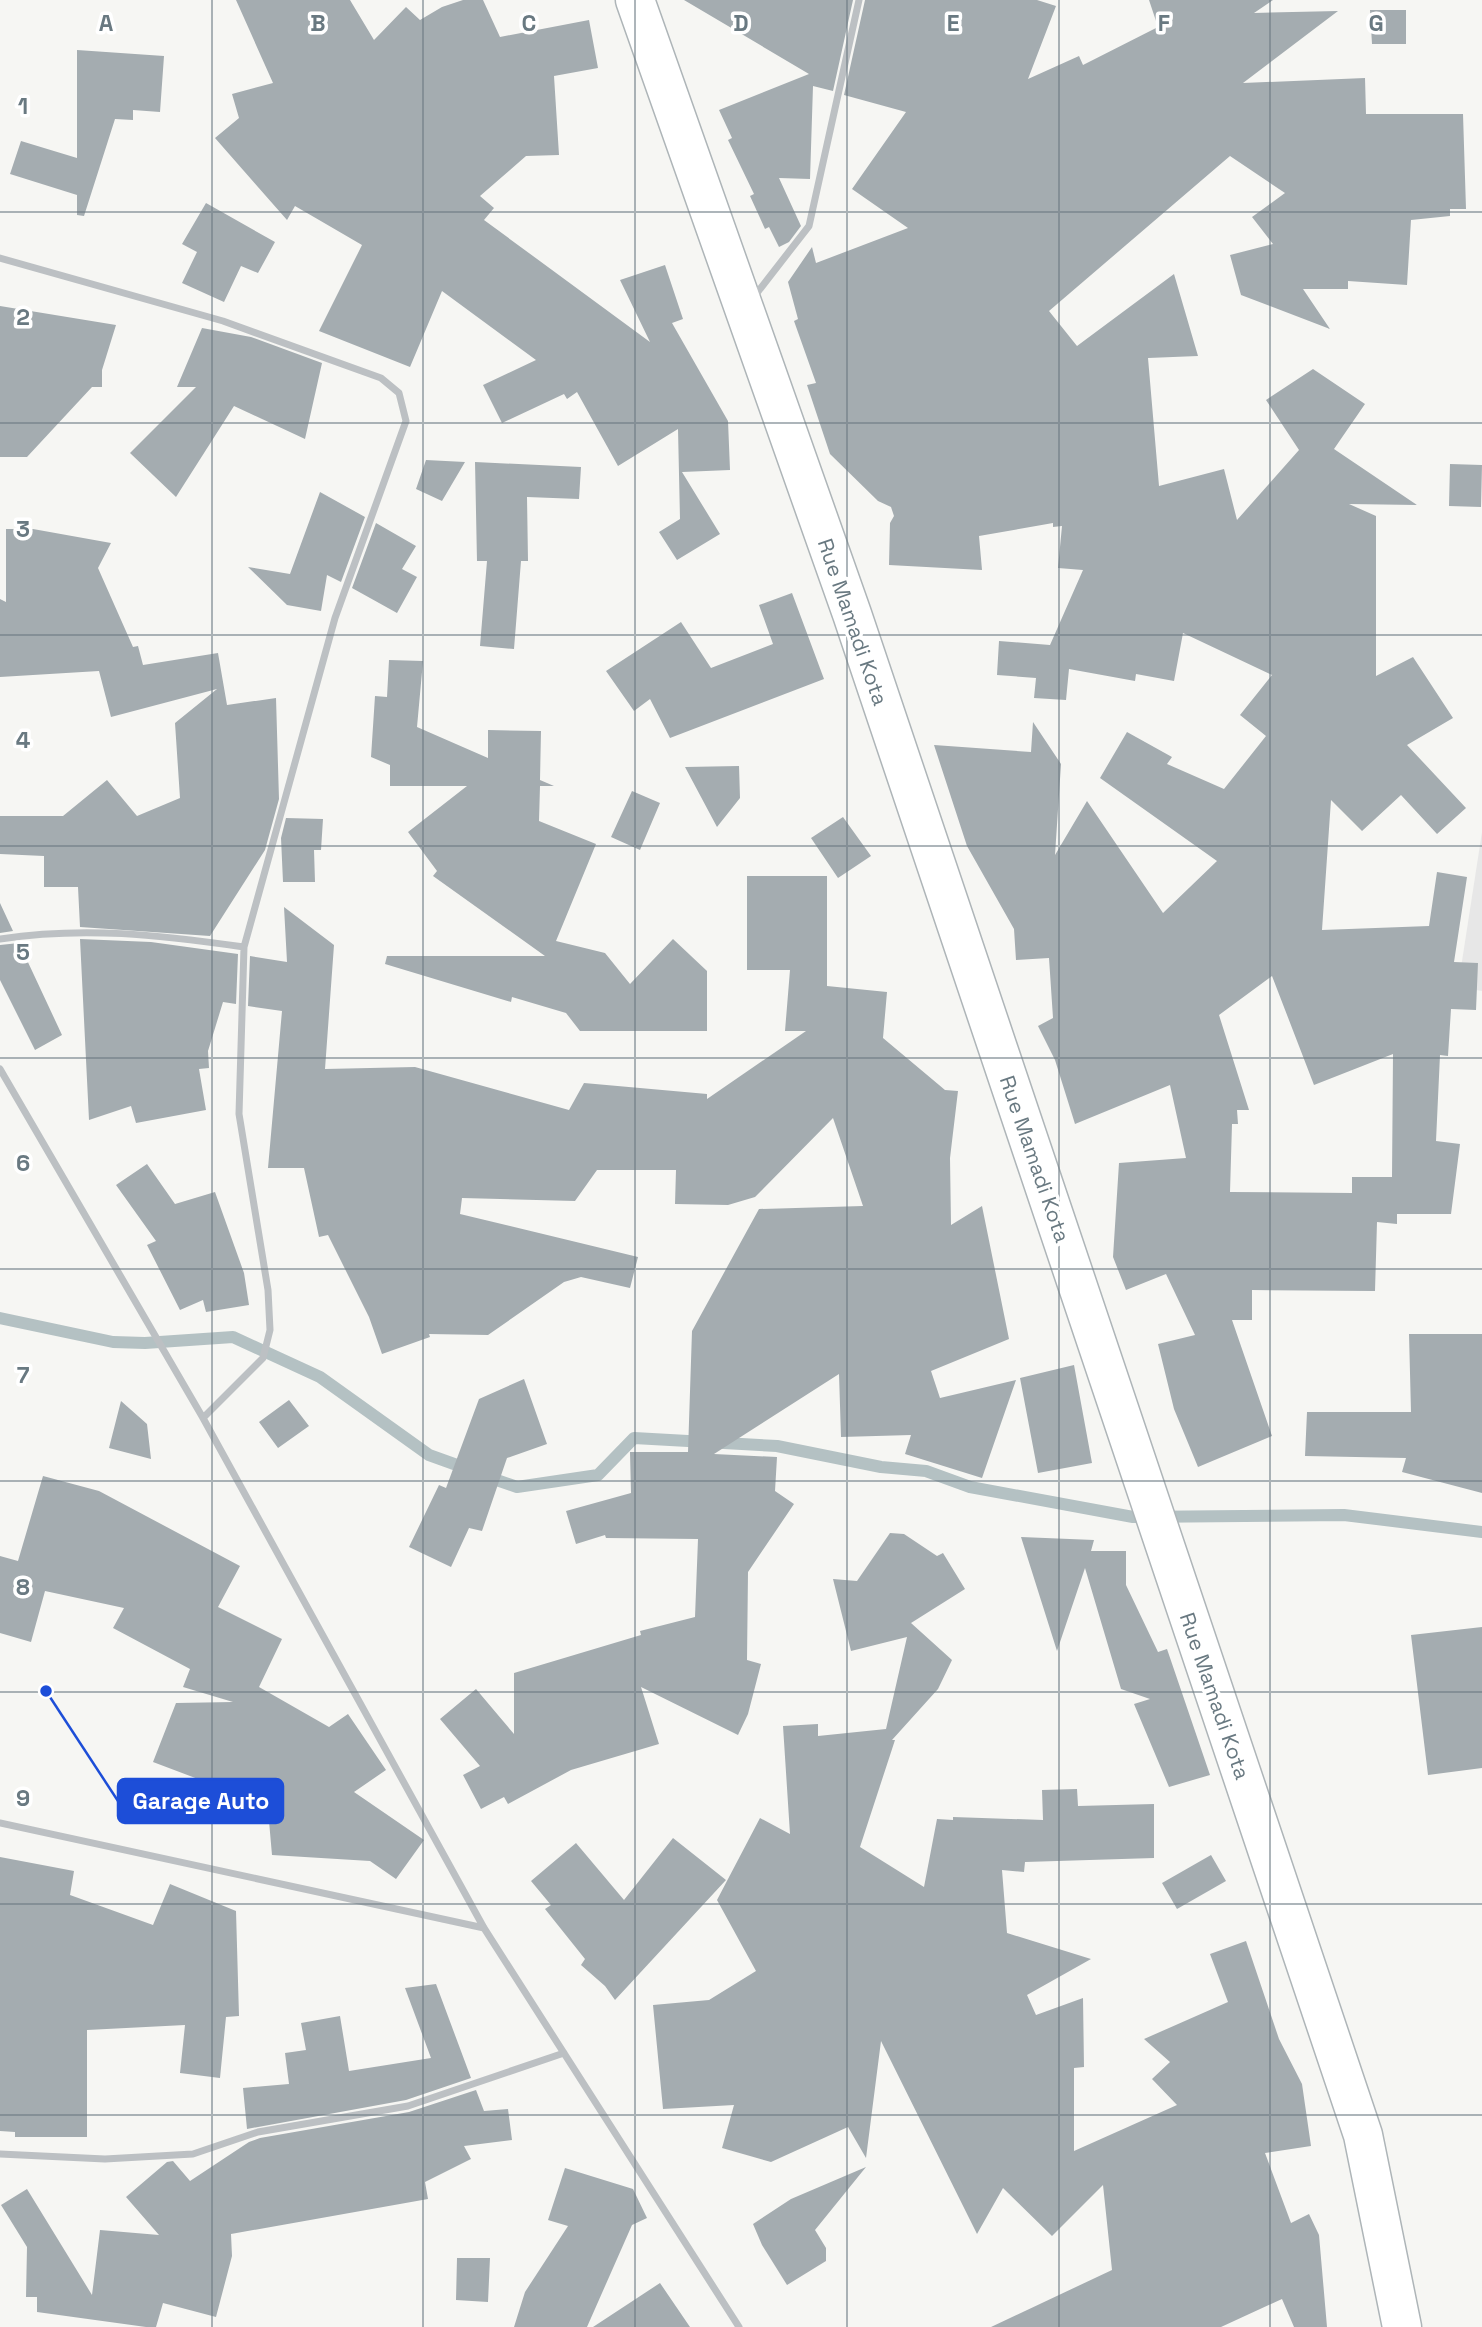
<svg xmlns="http://www.w3.org/2000/svg" width="1482" height="2327" font-family="'Space Grotesk',sans-serif">
<style>
.built{fill:#e7e7e7}
.lines{fill:none;stroke-linecap:round;stroke-linejoin:round}
.stream{stroke:#b4c1c3;stroke-width:12}
.building{fill:#a4acb0;fill-rule:evenodd}
.secondary-casing{stroke:#aeb5b8;stroke-width:41}
.street{stroke:#bcc0c3;stroke-width:7}
.secondary{stroke:#fff;stroke-width:38}
.grid{fill:none;stroke:#697981;stroke-width:2;stroke-opacity:0.55}
.labels{text-anchor:middle;dominant-baseline:central;stroke-width:7;stroke-linejoin:round;paint-order:stroke}
.street-label{font-size:21px;fill:#697981;stroke:#fff}
.grid-label{font-size:23px;text-anchor:middle;font-weight:bold;fill:#697981;stroke:#fff;stroke-width:7;stroke-linejoin:round;paint-order:stroke}
.leader{fill:none;stroke:#1d4ed8;stroke-width:2.5}
.callout-dot{fill:#1d4ed8;stroke:#fff;stroke-width:2.5}
.callout{fill:#1d4ed8;stroke:#1d4ed8;stroke-width:2.5}
.callout-label{font-size:23px;text-anchor:middle;font-weight:bold;fill:#fff}
</style>
<rect width="100%" height="100%" fill="#f6f6f3"/>
<path class="built" d="M 1482,832 L 1482,991 L 1458,987 Z"/>
<g class="lines">
<path class="stream" d="M 0,1318 L 113,1342 L 145,1343 L 233,1337 L 320,1377 L 429,1455 L 468,1469
M 485,1476 L 517,1487 L 598,1475 L 634,1438 L 777,1446 L 881,1467 L 926,1471 L 970,1487 L 1133,1517 L 1344,1515 L 1482,1532"/>
</g>
<path class="building" d="M 236,0 L 350,0 L 374,40 L 406,7 L 420,20 L 442,7 L 463,0 L 483,0 L 500,37 L 589,20 L 598,68 L 554,76 L 559,155 L 526,156 L 480,196 L 494,208 L 484,220 L 650,342 L 620,280 L 665,265 L 683,319 L 672,323 L 728,421 L 730,470 L 682,472 L 720,534 L 677,560 L 659,532 L 680,519 L 678,429 L 618,466 L 577,392 L 567,399 L 564,394 L 502,423 L 483,385 L 536,360 L 442,291 L 410,367 L 319,331 L 362,245 L 295,206 L 287,220 L 215,138 L 239,118 L 232,94 L 273,83 Z
M 684,0 L 853,0 L 833,91 L 813,86 L 810,179 L 779,178 L 801,226 L 789,242 L 779,247 L 769,227 L 765,229 L 750,196 L 754,194 L 728,140 L 732,138 L 719,110 L 809,74 Z
M 865,0 L 1037,0 L 1056,6 L 1028,79 L 1079,56 L 1083,65 L 1158,27 L 1149,0 L 1273,0 L 1254,13 L 1338,11 L 1243,83 L 1365,78 L 1366,114 L 1463,114 L 1466,209 L 1450,209 L 1450,216 L 1411,220 L 1407,285 L 1348,281 L 1348,289 L 1303,289 L 1330,329 L 1241,295 L 1230,255 L 1273,244 L 1252,217 L 1285,193 L 1230,156 L 1049,311 L 1077,346 L 1174,274 L 1198,356 L 1148,358 L 1159,486 L 1224,469 L 1237,520 L 1299,450 L 1266,400 L 1313,369 L 1365,404 L 1334,449 L 1417,505 L 1349,504 L 1376,516 L 1376,676 L 1413,657 L 1453,718 L 1407,745 L 1466,808 L 1437,834 L 1401,795 L 1362,831 L 1331,800 L 1322,930 L 1429,926 L 1437,872 L 1467,877 L 1454,962 L 1478,963 L 1476,1010 L 1451,1009 L 1448,1056 L 1440,1055 L 1436,1141 L 1460,1144 L 1451,1214 L 1397,1214 L 1397,1224 L 1377,1222 L 1375,1291 L 1252,1290 L 1252,1320 L 1232,1320 L 1272,1436 L 1198,1467 L 1174,1409 L 1158,1344 L 1195,1335 L 1166,1274 L 1126,1290 L 1113,1257 L 1119,1163 L 1186,1158 L 1170,1085 L 1075,1124 L 1055,1060 L 1038,1026 L 1053,1018 L 1049,958 L 1016,960 L 1014,929 L 967,846 L 934,745 L 1031,752 L 1033,722 L 1061,764 L 1055,855 L 1087,801 L 1163,913 L 1217,861 L 1100,778 L 1127,732 L 1172,757 L 1167,764 L 1224,789 L 1266,736 L 1240,715 L 1272,675 L 1183,633 L 1174,681 L 1136,674 L 1135,681 L 1069,669 L 1066,700 L 1034,698 L 1036,678 L 997,675 L 999,641 L 1050,645 L 1083,570 L 1058,568 L 1062,526 L 1053,527 L 1053,523 L 979,536 L 982,570 L 889,565 L 890,523 L 894,516 L 891,507 L 878,501 L 830,454 L 807,385 L 816,383 L 794,321 L 798,319 L 788,282 L 812,247 L 816,263 L 908,228 L 852,189 L 906,112 L 844,95 ZM 1272,976 L 1314,1085 L 1393,1054 L 1392,1177 L 1352,1177 L 1352,1193 L 1230,1192 L 1232,1124 L 1238,1124 L 1237,1110 L 1249,1110 L 1219,1015 Z
M 1370,10 L 1406,10 L 1406,44 L 1372,44 Z
M 77,50 L 164,56 L 160,112 L 133,110 L 133,120 L 115,119 L 84,216 L 77,215 L 77,195 L 10,174 L 21,141 L 77,158 Z
M 206,203 L 275,242 L 258,273 L 241,266 L 224,302 L 182,283 L 197,252 L 182,244 Z
M 0,306 L 116,325 L 102,370 L 102,387 L 92,387 L 27,457 L 0,457 Z
M 202,328 L 251,337 L 322,363 L 305,439 L 234,406 L 176,497 L 130,453 L 196,387 L 177,387 Z
M 426,460 L 465,462 L 442,501 L 416,489 Z
M 475,462 L 581,467 L 579,499 L 527,497 L 528,561 L 521,561 L 514,649 L 480,646 L 487,561 L 477,561 Z
M 1450,464 L 1482,465 L 1481,507 L 1449,506 Z
M 320,492 L 365,517 L 341,582 L 327,575 L 321,611 L 287,605 L 248,567 L 290,574 Z
M 376,523 L 416,546 L 402,569 L 417,577 L 397,613 L 352,588 Z
M 6,529 L 33,529 L 111,543 L 98,568 L 133,647 L 138,646 L 143,665 L 218,653 L 227,705 L 276,698 L 279,799 L 265,850 L 210,936 L 80,927 L 78,887 L 44,887 L 44,856 L 0,854 L 0,816 L 63,816 L 107,780 L 137,816 L 180,798 L 175,723 L 217,689 L 111,717 L 99,671 L 0,677 L 0,599 L 6,602 Z
M 792,593 L 824,679 L 670,738 L 650,699 L 634,711 L 606,671 L 681,622 L 711,668 L 773,644 L 759,605 Z
M 389,660 L 423,661 L 417,727 L 488,758 L 488,730 L 541,731 L 540,780 L 554,786 L 540,786 L 539,821 L 596,844 L 556,941 L 605,953 L 630,984 L 673,939 L 707,971 L 707,1031 L 580,1031 L 566,1013 L 512,997 L 511,1002 L 385,964 L 387,956 L 545,956 L 433,876 L 437,871 L 408,832 L 467,786 L 390,786 L 390,765 L 371,757 L 375,696 L 387,697 Z
M 739,766 L 740,798 L 717,827 L 685,767 Z
M 632,791 L 660,803 L 640,850 L 611,837 Z
M 843,817 L 871,856 L 838,878 L 811,838 Z
M 286,818 L 323,819 L 321,850 L 314,850 L 315,882 L 283,882 L 281,838 Z
M 747,876 L 827,876 L 827,986 L 887,992 L 883,1038 L 945,1090 L 958,1091 L 950,1158 L 951,1225 L 982,1206 L 1009,1339 L 931,1371 L 940,1398 L 1016,1380 L 982,1478 L 905,1454 L 911,1435 L 841,1437 L 839,1374 L 714,1454 L 777,1457 L 775,1491 L 794,1504 L 748,1572 L 747,1660 L 761,1664 L 748,1714 L 738,1735 L 641,1687 L 659,1744 L 571,1770 L 508,1804 L 504,1797 L 481,1809 L 463,1775 L 480,1766 L 440,1719 L 476,1689 L 514,1734 L 514,1673 L 641,1635 L 640,1631 L 695,1617 L 698,1539 L 606,1538 L 605,1535 L 576,1544 L 566,1511 L 631,1493 L 630,1452 L 688,1452 L 692,1331 L 759,1209 L 863,1206 L 833,1118 L 755,1197 L 728,1205 L 675,1204 L 676,1170 L 597,1170 L 575,1201 L 462,1198 L 460,1214 L 638,1257 L 630,1288 L 581,1277 L 564,1282 L 488,1335 L 429,1334 L 430,1337 L 382,1354 L 369,1317 L 328,1235 L 319,1237 L 304,1168 L 268,1168 L 282,1011 L 248,1006 L 250,956 L 287,962 L 284,907 L 334,945 L 325,1069 L 415,1067 L 569,1110 L 584,1083 L 707,1094 L 707,1099 L 806,1031 L 785,1031 L 790,970 L 747,970 Z
M 0,903 L 13,931 L 0,933 Z
M 80,939 L 151,942 L 238,954 L 236,1004 L 223,1002 L 208,1051 L 209,1068 L 199,1069 L 206,1110 L 136,1123 L 131,1106 L 89,1120 Z
M 19,943 L 62,1035 L 35,1050 L 0,980 L 0,945 Z
M 147,1164 L 175,1204 L 215,1192 L 244,1273 L 249,1305 L 206,1312 L 203,1300 L 180,1310 L 147,1245 L 156,1241 L 116,1185 Z
M 1409,1334 L 1482,1334 L 1482,1493 L 1402,1472 L 1406,1458 L 1305,1456 L 1307,1412 L 1411,1412 Z
M 1074,1365 L 1092,1463 L 1038,1473 L 1020,1378 Z
M 524,1379 L 547,1444 L 507,1458 L 482,1531 L 469,1528 L 451,1567 L 409,1547 L 439,1485 L 446,1488 L 479,1399 Z
M 289,1400 L 309,1426 L 278,1448 L 259,1422 Z
M 121,1401 L 147,1424 L 151,1459 L 109,1448 Z
M 43,1476 L 99,1491 L 240,1566 L 218,1607 L 282,1639 L 259,1687 L 329,1727 L 348,1714 L 386,1770 L 354,1792 L 424,1840 L 396,1879 L 370,1861 L 272,1855 L 269,1821 L 264,1807 L 249,1809 L 198,1779 L 153,1762 L 176,1703 L 233,1702 L 183,1687 L 190,1669 L 113,1628 L 124,1608 L 45,1591 L 31,1642 L 0,1633 L 0,1556 L 18,1561 Z
M 890,1533 L 904,1534 L 937,1556 L 943,1553 L 965,1589 L 911,1623 L 952,1660 L 938,1689 L 892,1740 L 895,1740 L 860,1847 L 924,1887 L 937,1819 L 953,1820 L 953,1817 L 1043,1820 L 1042,1790 L 1077,1789 L 1078,1806 L 1154,1804 L 1154,1858 L 1025,1862 L 1024,1872 L 1002,1870 L 1007,1933 L 1091,1959 L 1027,1995 L 1036,2015 L 1083,1998 L 1084,2067 L 1074,2068 L 1074,2151 L 1177,2105 L 1152,2079 L 1170,2062 L 1144,2039 L 1228,2002 L 1210,1954 L 1246,1941 L 1279,2039 L 1302,2084 L 1311,2146 L 1265,2153 L 1291,2223 L 1309,2214 L 1319,2235 L 1327,2327 L 1294,2327 L 1282,2299 L 1221,2327 L 991,2327 L 1112,2270 L 1103,2185 L 1052,2236 L 1003,2188 L 977,2234 L 881,2041 L 866,2158 L 848,2127 L 771,2162 L 722,2148 L 734,2105 L 663,2109 L 653,2005 L 709,2000 L 756,1971 L 717,1900 L 760,1818 L 790,1834 L 783,1726 L 818,1724 L 818,1736 L 886,1729 L 907,1637 L 851,1651 L 833,1579 L 857,1581 Z
M 1021,1537 L 1094,1540 L 1091,1551 L 1126,1551 L 1126,1585 L 1158,1652 L 1167,1649 L 1210,1775 L 1169,1787 L 1134,1704 L 1150,1699 L 1121,1689 L 1085,1568 L 1057,1651 Z
M 1482,1627 L 1482,1768 L 1428,1775 L 1411,1635 Z
M 673,1838 L 726,1880 L 615,2000 L 605,1986 L 581,1965 L 585,1959 L 545,1909 L 551,1905 L 531,1881 L 576,1843 L 624,1900 Z
M 1211,1855 L 1226,1881 L 1177,1909 L 1162,1883 Z
M 0,1857 L 74,1871 L 70,1895 L 153,1925 L 170,1884 L 236,1911 L 239,2016 L 226,2017 L 220,2078 L 180,2073 L 185,2025 L 87,2030 L 87,2137 L 15,2137 L 15,2132 L 0,2131 Z
M 436,1984 L 471,2078 L 406,2100 L 247,2129 L 243,2088 L 289,2084 L 285,2053 L 306,2050 L 301,2023 L 340,2016 L 349,2071 L 431,2058 L 405,1988 Z
M 476,2090 L 484,2111 L 508,2109 L 512,2140 L 464,2146 L 471,2159 L 425,2182 L 428,2199 L 231,2234 L 232,2256 L 216,2317 L 163,2303 L 156,2327 L 146,2327 L 37,2312 L 37,2297 L 26,2297 L 27,2247 L 1,2205 L 27,2189 L 92,2295 L 100,2230 L 159,2235 L 126,2197 L 167,2162 L 173,2161 L 190,2181 L 249,2142 L 260,2138 L 409,2112 Z
M 866,2167 L 815,2230 L 826,2248 L 826,2261 L 787,2285 L 762,2245 L 753,2224 L 791,2199 Z
M 565,2168 L 633,2189 L 647,2218 L 632,2225 L 587,2327 L 514,2327 L 525,2292 L 568,2226 L 548,2220 Z
M 457,2258 L 490,2258 L 488,2302 L 456,2300 Z
M 660,2283 L 690,2327 L 593,2327 Z"/>
<g class="lines">
<defs>
<path id="secondary" d="M 635,0 L 852,614 L 1363,2135 L 1402,2327"/>
</defs>
<use href="#secondary" class="secondary-casing"/>
<path class="street" d="M 0,258 L 223,321 L 381,378 L 399,393 L 406,421 L 335,618 L 244,947 L 239,1114 L 268,1290 L 270,1330 L 263,1358 L 203,1418
M 753,298 L 809,226 L 859,0
M 0,939 C 85,926 159,935 244,947
M 0,1069 L 203,1418 L 484,1928 L 739,2327
M 0,1823 L 484,1928
M 0,2154 L 105,2159 L 193,2154 L 258,2132 L 408,2106 L 564,2053"/>
<use href="#secondary" class="secondary"/>
</g>
<path class="grid" d="M 212,0 L 212,2327M 423,0 L 423,2327M 635,0 L 635,2327M 847,0 L 847,2327M 1059,0 L 1059,2327M 1270,0 L 1270,2327M 0,212 L 1482,212M 0,423 L 1482,423M 0,635 L 1482,635M 0,846 L 1482,846M 0,1058 L 1482,1058M 0,1269 L 1482,1269M 0,1481 L 1482,1481M 0,1692 L 1482,1692M 0,1904 L 1482,1904M 0,2115 L 1482,2115"/>
<g class="labels">
<g class="street-label">
<text transform="translate(853 622) rotate(71)">Rue Mamadi Kota</text>
<text transform="translate(1035 1159) rotate(71)">Rue Mamadi Kota</text>
<text transform="translate(1215 1696) rotate(71)">Rue Mamadi Kota</text>
</g>
</g>
<g class="grid-label">
<text x="106" y="31">A</text>
<text x="318" y="31">B</text>
<text x="529" y="31">C</text>
<text x="741" y="31">D</text>
<text x="953" y="31">E</text>
<text x="1164" y="31">F</text>
<text x="1376" y="31">G</text>
<text x="23" y="114">1</text>
<text x="23" y="325">2</text>
<text x="23" y="537">3</text>
<text x="23" y="748">4</text>
<text x="23" y="960">5</text>
<text x="23" y="1171">6</text>
<text x="23" y="1383">7</text>
<text x="23" y="1595">8</text>
<text x="23" y="1806">9</text>
</g>
<path class="leader" d="M46 1691L118 1801"/>
<circle class="callout-dot" cx="46" cy="1691" r="7"/>
<rect class="callout" x="118" y="1779" width="165" height="44" rx="7"/>
<g class="callout-label">
<text x="201" y="1809">Garage Auto</text>
</g>
</svg>
